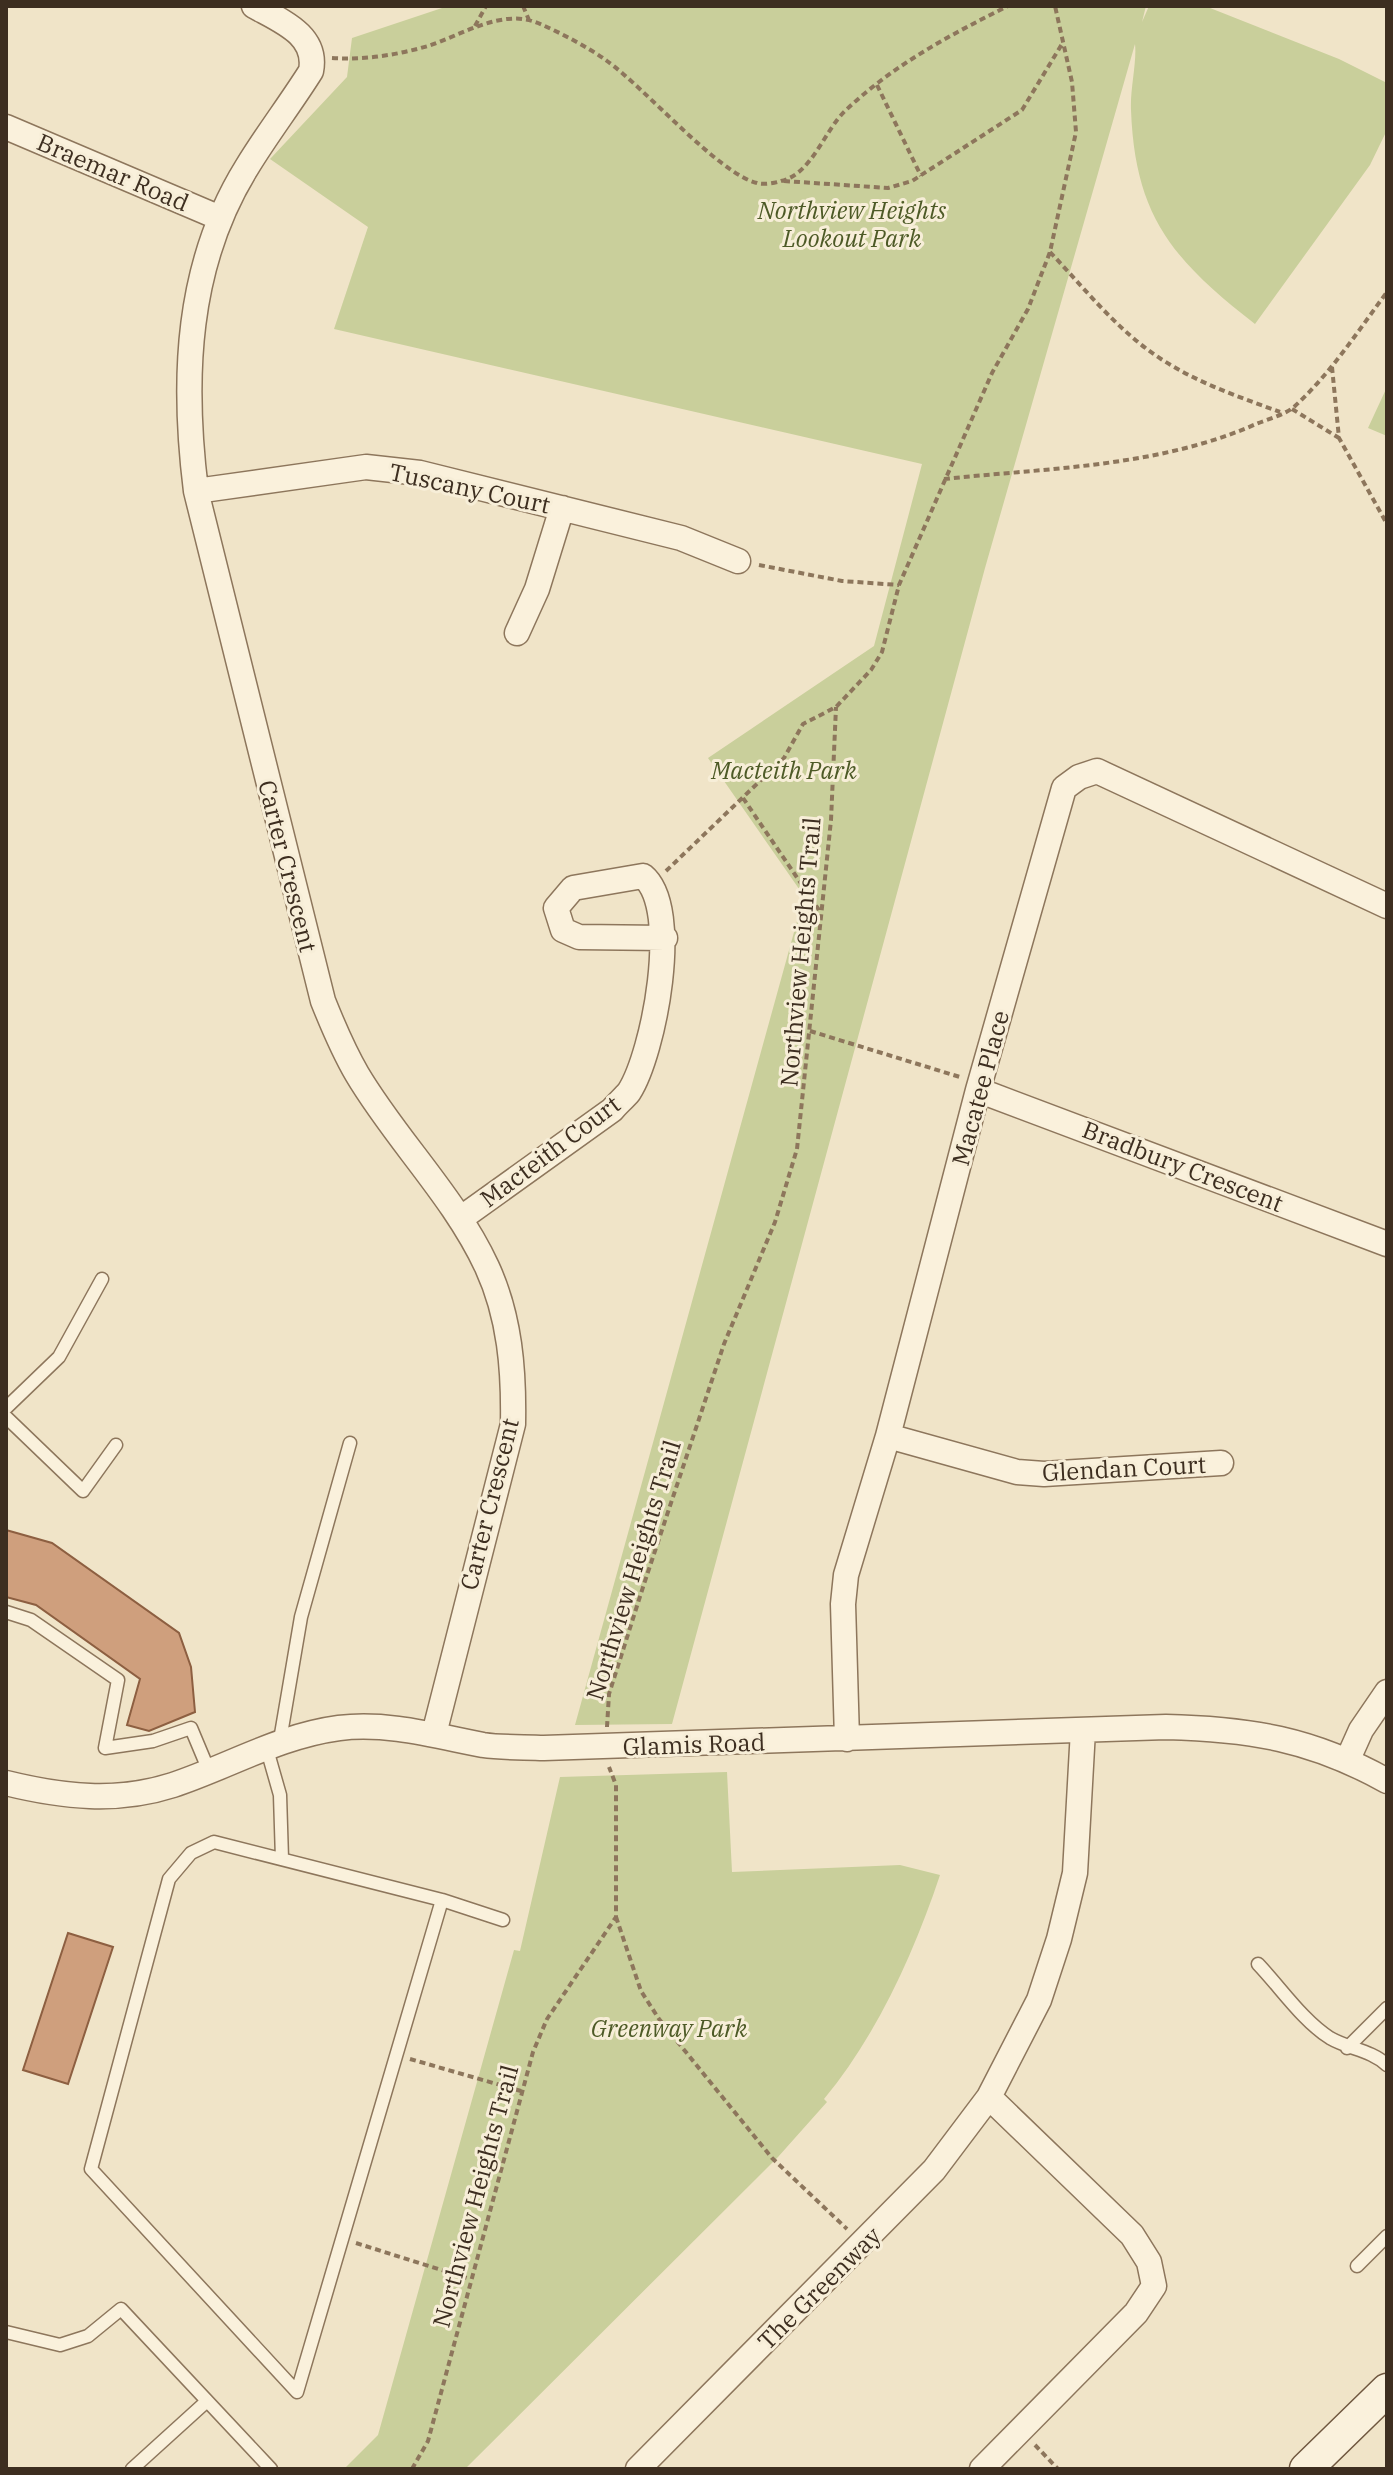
<svg xmlns="http://www.w3.org/2000/svg" width="1393" height="2475" font-family="'IBM Plex Serif',serif">
<style>
.green{fill:#c9cf9b}
.building{fill:#cf9f7d;stroke:#8d5f41;stroke-width:2}
.lines{fill:none;stroke-linecap:round;stroke-linejoin:round}
.service-casing{stroke:#8d765c;stroke-width:15}
.minor-casing{stroke:#8d765c;stroke-width:27}
.secondary-casing{stroke:#6f573f;stroke-width:35}
.path{stroke:#8d765c;stroke-width:4;stroke-dasharray:6 4;stroke-linecap:butt}
.service{stroke:#faf1dc;stroke-width:12}
.minor{stroke:#faf1dc;stroke-width:24}
.secondary{stroke:#faf1dc;stroke-width:32}
.labels{text-anchor:middle;dominant-baseline:central;stroke-width:6;stroke-linejoin:round;paint-order:stroke}
.street-label{font-size:24px;fill:#3d2e20;stroke:#f7eed8}
.park-label{font-size:24px;font-style:italic;fill:#4d5a26;stroke:#f7eed8}
</style>
<rect width="100%" height="100%" fill="#f0e4c8"/>
<path class="green" d="M 448,6 L 1146,6 L 1142,22 L 1149,6 L 1205,6 L 1339,59 L 1387,83 L 1387,130 L 1370,165 L 1255,324 C 1173,260 1135,217 1131,110 C 1130,89 1137,62 1135,44 L 985,568 L 672,1724 L 575,1725 L 804,896 L 708,758 L 874,646 L 922,464 L 334,329 L 368,227 L 270,159 L 347,77 L 352,38 Z
M 1387,387 L 1387,436 L 1368,428 Z
M 727,1772 L 732,1872 L 900,1865 L 940,1875 C 914,1953 877,2035 824,2099 L 827,2102 L 778,2157 L 465,2469 L 344,2469 L 378,2435 L 514,1950 L 520,1951 L 560,1777 Z"/>
<path class="building" d="M 6,1530 L 52,1543 L 179,1633 L 191,1667 L 195,1712 L 149,1731 L 127,1725 L 140,1679 L 36,1605 L 6,1597 Z
M 68,1933 L 113,1947 L 68,2084 L 23,2070 Z"/>
<g class="lines">
<defs>
<path id="service" d="M 6,1408 L 59,1357 L 102,1279
M 6,1417 L 83,1491 L 116,1445
M 6,1612 L 31,1620 L 118,1680 L 105,1748 L 153,1741 L 191,1728 L 209,1771
M 280,1740 L 301,1617 L 350,1443
M 266,1746 L 280,1795 L 282,1859
M 1258,1964 C 1280,1987 1303,2021 1330,2038 C 1349,2049 1371,2050 1387,2065
M 1347,2048 L 1387,2008
M 1357,2266 L 1387,2236
M 6,2332 L 60,2345 L 88,2336 L 121,2309 L 271,2469
M 297,2392 L 91,2169 L 169,1879 L 191,1853 L 214,1842 L 442,1900 L 503,1920
M 297,2392 L 442,1900
M 132,2469 L 207,2401"/>
<path id="minor" d="M 254,6 C 281,21 318,35 311,71 C 291,103 267,134 247,167 C 186,265 182,379 196,491 L 323,1001 C 333,1026 343,1050 357,1074 C 396,1140 454,1196 487,1267 C 510,1317 514,1370 513,1424 L 434,1734
M 6,127 L 220,218
M 196,491 L 366,467 L 420,473 L 681,538 L 738,561
M 517,633 L 537,589 L 562,508
M 978,1090 L 1387,1244
M 460,1219 L 612,1110 C 617,1104 624,1098 629,1092 C 654,1053 682,908 643,876 L 573,888 L 556,908 L 563,930 L 579,937 L 665,938
M 888,1436 L 1017,1472 L 1044,1474 L 1221,1463
M 847,1739 L 843,1604 L 846,1575 L 888,1436 L 978,1090 L 1064,788 L 1079,777 L 1097,771 L 1387,906
M 1348,1759 L 1361,1730 L 1387,1692
M 6,1783 C 63,1797 117,1803 173,1785 C 230,1766 279,1736 339,1728 C 388,1722 436,1736 483,1745 C 503,1748 524,1747 544,1748 L 1166,1727 C 1250,1729 1312,1739 1387,1781
M 638,2469 L 934,2170 L 989,2097 L 1039,2000 L 1059,1939 L 1075,1873 L 1083,1730
M 982,2469 L 1136,2313 L 1154,2286 L 1149,2262 L 1132,2235 L 989,2097"/>
<path id="secondary" d="M 1306,2469 L 1387,2390"/>
</defs>
<use href="#service" class="service-casing"/>
<use href="#minor" class="minor-casing"/>
<use href="#secondary" class="secondary-casing"/>
<path class="path" d="M 523,6 L 529,20
M 475,26 L 486,6
M 332,58 C 365,60 397,55 428,46 C 462,35 502,8 538,23 C 561,33 588,47 607,61 C 645,88 719,174 757,183 C 763,185 775,183 781,181 C 812,174 824,131 845,111 C 893,65 950,35 1008,6
M 877,85 L 921,176
M 784,181 L 888,188 L 912,181 L 1022,110 L 1062,44
M 1050,252 C 1085,289 1118,331 1161,359 C 1198,383 1239,397 1280,412
M 1332,367 L 1339,438 L 1387,524
M 1292,409 L 1339,438
M 944,479 C 1048,468 1159,467 1256,424 C 1268,419 1285,415 1295,406 C 1331,373 1358,331 1387,292
M 759,565 L 842,581 L 899,585
M 743,798 L 819,910
M 666,871 L 784,758 L 803,724 L 836,707 L 871,670 L 882,652 L 899,585 L 992,373 L 1028,309 L 1050,252 L 1076,132 L 1072,82 L 1055,6
M 810,1031 L 960,1077
M 607,1727 L 609,1694 L 644,1584 L 724,1344 L 775,1222 L 797,1149 L 831,820 L 836,707
M 616,1917 L 641,1991 L 659,2019 L 772,2158 L 847,2229
M 410,2059 L 521,2091
M 356,2243 L 470,2279
M 1035,2445 L 1058,2469
M 412,2469 L 428,2441 L 533,2052 L 547,2019 L 616,1917 L 616,1785 L 609,1767"/>
<use href="#service" class="service"/>
<use href="#minor" class="minor"/>
<use href="#secondary" class="secondary"/>
</g>
<g class="labels">
<g class="street-label">
<text transform="translate(113 172) rotate(23)">Braemar Road</text>
<text transform="translate(470 488) rotate(12)">Tuscany Court</text>
<text transform="translate(288 866) rotate(76)">Carter Crescent</text>
<text transform="translate(800 952) rotate(-85)">Northview Heights Trail</text>
<text transform="translate(980 1088) rotate(-75)">Macatee Place</text>
<text transform="translate(550 1151) rotate(-37)">Macteith Court</text>
<text transform="translate(1183 1166) rotate(21)">Bradbury Crescent</text>
<text transform="translate(1124 1468) rotate(-3)">Glendan Court</text>
<text transform="translate(489 1504) rotate(-76)">Carter Crescent</text>
<text transform="translate(633 1570) rotate(-73)">Northview Heights Trail</text>
<text transform="translate(694 1744) rotate(-2)">Glamis Road</text>
<text transform="translate(475 2196) rotate(-75)">Northview Heights Trail</text>
<text transform="translate(819 2288) rotate(-45)">The Greenway</text>
</g>
<g class="park-label">
<text x="852" y="210">Northview Heights<tspan x="852" dy="28">Lookout Park</tspan></text>
<text x="784" y="770">Macteith Park</text>
<text x="669" y="2028">Greenway Park</text>
</g>
</g>
<rect width="1393" height="2475" fill="none" stroke="#3d2e20" stroke-width="16"/>
</svg>
